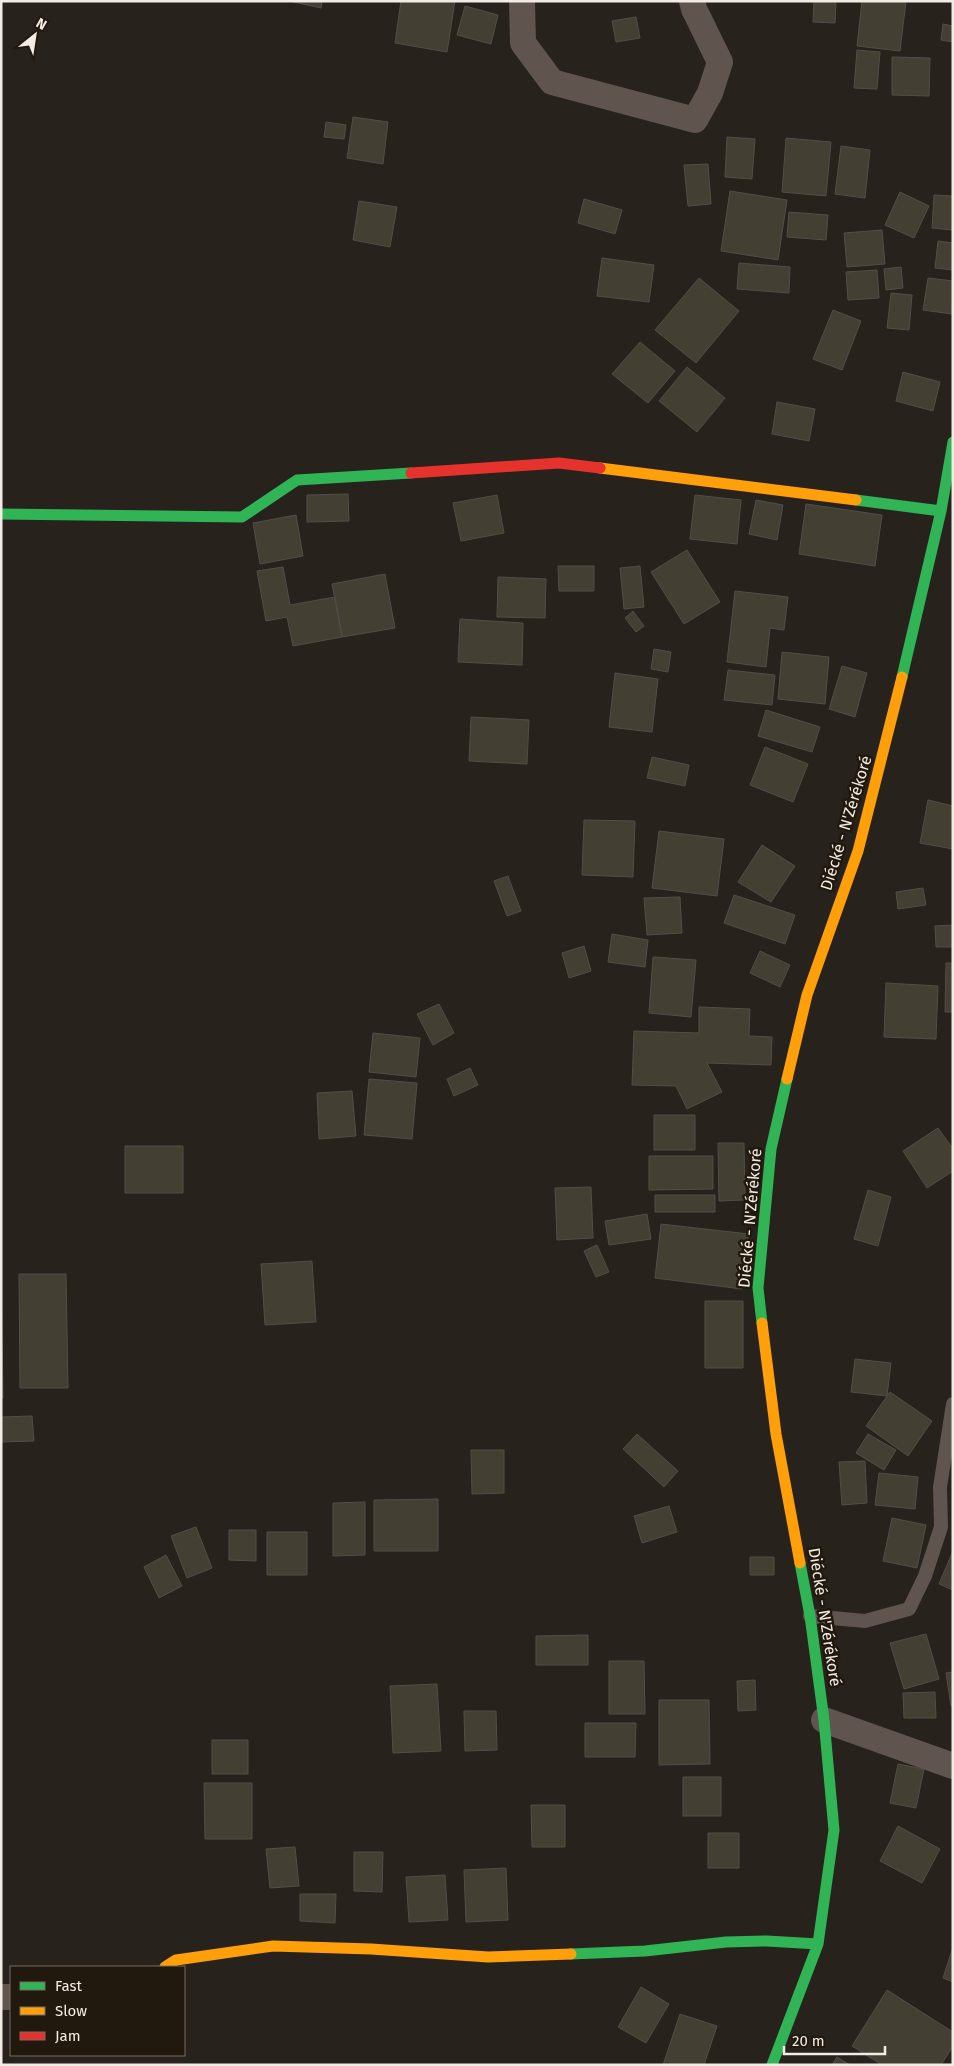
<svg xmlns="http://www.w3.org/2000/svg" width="954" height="2066" font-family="'Fira Sans',sans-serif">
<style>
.building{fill:#443f33;stroke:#514e49}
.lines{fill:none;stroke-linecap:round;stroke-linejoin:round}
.lane{stroke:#5f544e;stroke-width:14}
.street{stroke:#5f544e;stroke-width:26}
.fast{stroke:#30b455;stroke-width:11}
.slow{stroke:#ff9f0a;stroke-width:11}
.jam{stroke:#e5322d;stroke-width:11}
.labels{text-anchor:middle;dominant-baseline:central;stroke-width:5;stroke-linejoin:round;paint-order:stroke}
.street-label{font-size:16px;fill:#f3ece5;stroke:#22190e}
</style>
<rect width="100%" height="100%" fill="#27221c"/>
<path class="building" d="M 289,1 L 322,1 L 321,8 Z
M 401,1 L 455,1 L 447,52 L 395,43 Z
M 814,1 L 836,1 L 835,23 L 813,22 Z
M 862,1 L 906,1 L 900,51 L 857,46 Z
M 465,6 L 498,15 L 491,44 L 457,35 Z
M 636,17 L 640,38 L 616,42 L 612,21 Z
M 943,24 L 953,26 L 953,42 L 941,40 Z
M 857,50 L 880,52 L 877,89 L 854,88 Z
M 892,57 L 930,58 L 929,96 L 892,95 Z
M 353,117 L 388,122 L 383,164 L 347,158 Z
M 326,122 L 346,125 L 344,139 L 324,137 Z
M 727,137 L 755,139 L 752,179 L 725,177 Z
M 786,138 L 831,142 L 826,196 L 782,192 Z
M 841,146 L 870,150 L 865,198 L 835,194 Z
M 708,164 L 711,204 L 688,206 L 684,165 Z
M 730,191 L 787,200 L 778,260 L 721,251 Z
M 900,192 L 929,206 L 914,238 L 885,225 Z
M 934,195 L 953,196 L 953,230 L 932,228 Z
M 584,199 L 622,210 L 615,234 L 578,223 Z
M 359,201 L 397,207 L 390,247 L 353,240 Z
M 789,212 L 828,215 L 826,240 L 787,237 Z
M 882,230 L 885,264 L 847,267 L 844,233 Z
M 938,241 L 953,243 L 953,270 L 935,268 Z
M 602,258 L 654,265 L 649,302 L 597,296 Z
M 739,263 L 790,267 L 789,293 L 737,289 Z
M 901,267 L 903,288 L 886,290 L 884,269 Z
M 877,270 L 879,298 L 848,300 L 846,272 Z
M 699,278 L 739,311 L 696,363 L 655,330 Z
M 928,278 L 953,281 L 952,314 L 923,310 Z
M 891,293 L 912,295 L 909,330 L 887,328 Z
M 833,310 L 861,321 L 842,370 L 813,359 Z
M 640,342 L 675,371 L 648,403 L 612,374 Z
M 687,367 L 725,398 L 697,432 L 659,401 Z
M 903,372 L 940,382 L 933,411 L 896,401 Z
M 777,402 L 815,409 L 809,441 L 772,434 Z
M 348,494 L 349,521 L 307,522 L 307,495 Z
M 497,495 L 504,533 L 461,541 L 453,503 Z
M 695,495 L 741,500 L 737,544 L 690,539 Z
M 756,500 L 783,505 L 777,540 L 749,534 Z
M 806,504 L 882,515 L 875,566 L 799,554 Z
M 296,515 L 303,556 L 260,564 L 253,523 Z
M 687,550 L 720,602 L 684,624 L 651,572 Z
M 558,566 L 594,566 L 594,591 L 559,591 Z
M 640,566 L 644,607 L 624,609 L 620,568 Z
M 283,567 L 290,605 L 335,597 L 342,637 L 293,646 L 287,617 L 266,621 L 257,571 Z
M 385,574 L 395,628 L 342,637 L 332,584 Z
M 498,577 L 546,579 L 545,618 L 497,617 Z
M 735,591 L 788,597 L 784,630 L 770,628 L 766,667 L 727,662 Z
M 633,611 L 644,626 L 636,632 L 625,618 Z
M 460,619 L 523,623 L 522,665 L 458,662 Z
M 654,649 L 671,652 L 668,672 L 651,669 Z
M 782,652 L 829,657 L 825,704 L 778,699 Z
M 842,666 L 867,673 L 855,717 L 829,709 Z
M 728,670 L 775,675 L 772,705 L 724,700 Z
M 615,673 L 658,679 L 652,732 L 609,727 Z
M 766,710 L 820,727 L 812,752 L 758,736 Z
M 471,717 L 529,720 L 527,764 L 469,761 Z
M 765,747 L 808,764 L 793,802 L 750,785 Z
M 652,757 L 689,765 L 685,786 L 647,778 Z
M 928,800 L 953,806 L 953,849 L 920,843 Z
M 584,820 L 635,821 L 633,877 L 582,875 Z
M 659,831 L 724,839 L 717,896 L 652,888 Z
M 762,845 L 795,866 L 771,902 L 738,882 Z
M 508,876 L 521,911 L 507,916 L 494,881 Z
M 923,888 L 926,905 L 898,909 L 896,892 Z
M 734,895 L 795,915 L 785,944 L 724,923 Z
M 680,897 L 682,933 L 647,935 L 644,898 Z
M 953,925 L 953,947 L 936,947 L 935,926 Z
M 612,934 L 648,940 L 645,967 L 608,962 Z
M 584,946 L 591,971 L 569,978 L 562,953 Z
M 760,951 L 790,965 L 780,987 L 750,973 Z
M 653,957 L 696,960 L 691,1017 L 649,1013 Z
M 946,963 L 953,963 L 953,1012 L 945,1012 Z
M 886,983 L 938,986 L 936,1039 L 884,1037 Z
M 439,1004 L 454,1033 L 433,1045 L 417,1014 Z
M 699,1007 L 750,1009 L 749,1036 L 772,1037 L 771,1065 L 707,1063 L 722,1092 L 687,1109 L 676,1086 L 632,1085 L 634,1031 L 699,1033 Z
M 373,1033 L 420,1038 L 416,1077 L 369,1072 Z
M 470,1068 L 478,1085 L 454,1096 L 447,1079 Z
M 369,1079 L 417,1083 L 412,1139 L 364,1135 Z
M 352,1091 L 356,1136 L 319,1139 L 317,1093 Z
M 654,1115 L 695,1115 L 695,1150 L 654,1150 Z
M 938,1128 L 953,1149 L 953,1171 L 927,1188 L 903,1151 Z
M 718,1143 L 744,1143 L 745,1200 L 719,1201 Z
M 125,1146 L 183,1146 L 183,1193 L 125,1193 Z
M 649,1156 L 713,1156 L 713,1189 L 649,1190 Z
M 591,1187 L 593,1238 L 557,1240 L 555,1188 Z
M 868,1190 L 891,1197 L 878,1246 L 854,1239 Z
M 655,1195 L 715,1195 L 715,1212 L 655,1212 Z
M 647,1214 L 651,1239 L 609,1245 L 605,1221 Z
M 661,1224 L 749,1234 L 742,1289 L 655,1278 Z
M 597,1245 L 609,1272 L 596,1277 L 584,1251 Z
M 312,1261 L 316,1322 L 265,1325 L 261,1264 Z
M 19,1274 L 66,1274 L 68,1388 L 20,1388 Z
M 1,1278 L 3,1398 L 1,1398 Z
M 705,1301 L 743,1301 L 743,1368 L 705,1368 Z
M 855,1359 L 891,1363 L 887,1396 L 851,1392 Z
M 890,1392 L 932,1421 L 908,1456 L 866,1426 Z
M 32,1416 L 34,1441 L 1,1442 L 1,1417 Z
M 637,1434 L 678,1471 L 664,1487 L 623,1449 Z
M 868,1434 L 896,1450 L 884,1470 L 856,1453 Z
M 471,1450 L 504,1450 L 504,1493 L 472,1494 Z
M 865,1461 L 867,1503 L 842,1505 L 839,1462 Z
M 879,1473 L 918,1477 L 915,1509 L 875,1505 Z
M 438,1499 L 438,1551 L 374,1551 L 374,1500 Z
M 365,1502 L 365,1555 L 333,1556 L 333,1503 Z
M 669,1506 L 677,1532 L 642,1543 L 634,1516 Z
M 892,1518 L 926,1525 L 917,1568 L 883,1561 Z
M 196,1527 L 212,1568 L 187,1578 L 171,1536 Z
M 229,1530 L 256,1530 L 256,1561 L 229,1560 Z
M 267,1532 L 307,1532 L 307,1575 L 267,1575 Z
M 953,1551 L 953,1590 L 939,1584 Z
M 166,1555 L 182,1586 L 159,1598 L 144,1567 Z
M 750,1557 L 774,1557 L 774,1575 L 750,1575 Z
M 926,1634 L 939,1679 L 904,1689 L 890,1643 Z
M 588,1635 L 588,1665 L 536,1665 L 536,1636 Z
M 609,1661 L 644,1661 L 645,1714 L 609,1714 Z
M 953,1672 L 953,1706 L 951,1706 L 946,1673 Z
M 755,1680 L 756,1710 L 738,1711 L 737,1681 Z
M 437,1684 L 441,1751 L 393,1753 L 390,1686 Z
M 935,1692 L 936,1718 L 904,1718 L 903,1693 Z
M 659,1700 L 709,1700 L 710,1764 L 659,1765 Z
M 464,1711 L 496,1711 L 497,1750 L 465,1751 Z
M 585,1723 L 636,1723 L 635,1757 L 585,1757 Z
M 212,1740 L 248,1740 L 248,1774 L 212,1774 Z
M 898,1764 L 924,1769 L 916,1808 L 890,1803 Z
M 683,1777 L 721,1777 L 721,1816 L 683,1816 Z
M 204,1783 L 252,1783 L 252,1839 L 205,1839 Z
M 531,1805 L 565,1805 L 565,1847 L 532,1847 Z
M 898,1826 L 940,1849 L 922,1883 L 880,1861 Z
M 708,1833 L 739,1833 L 739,1868 L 708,1868 Z
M 295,1847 L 299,1886 L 270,1888 L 266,1849 Z
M 354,1852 L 383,1852 L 382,1892 L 354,1891 Z
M 506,1868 L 508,1920 L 466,1922 L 464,1870 Z
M 445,1875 L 448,1920 L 409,1922 L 406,1877 Z
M 300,1894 L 336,1894 L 335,1923 L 300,1921 Z
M 953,1947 L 953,1982 L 943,1978 Z
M 641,1987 L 669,2004 L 646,2043 L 618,2027 Z
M 887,1990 L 953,2032 L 953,2046 L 941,2065 L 882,2065 L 852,2046 Z
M 680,2014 L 717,2026 L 704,2065 L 663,2065 Z
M 837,2057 L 850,2065 L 832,2065 Z"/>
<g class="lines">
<path class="lane" d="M 810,1616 L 865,1621 L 909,1609 L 925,1576 L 941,1527 L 940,1487 L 953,1404"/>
<path class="street" d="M 522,1 L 523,43 L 552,82 L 695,120 L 710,93 L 720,62 L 694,9 L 692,1
M 824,1720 L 953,1766
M 1,1997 L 11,1997"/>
<path class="fast" d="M 856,500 L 941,511
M 1,514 L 242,517 L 297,480 L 411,473
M 902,677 L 941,511 L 953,442
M 762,1323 L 758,1288 L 771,1149 L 787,1079
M 571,1954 L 645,1951 L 726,1942 L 767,1941 L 818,1944
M 772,2065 L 818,1944 L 834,1830 L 824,1720 L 810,1616 L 800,1563"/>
<path class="slow" d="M 600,468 L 856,500
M 787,1079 L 807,995 L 858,851 L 902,677
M 762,1323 L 776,1434 L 800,1563
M 165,1967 L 176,1960 L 273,1946 L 371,1949 L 488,1957 L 571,1954"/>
<path class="jam" d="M 411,473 L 559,463 L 600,468"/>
</g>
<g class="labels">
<g class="street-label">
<text transform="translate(846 823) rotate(-73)">Diécké - N'Zérékoré</text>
<text transform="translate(750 1218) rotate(-85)">Diécké - N'Zérékoré</text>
<text transform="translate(825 1617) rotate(81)">Diécké - N'Zérékoré</text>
</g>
</g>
<rect width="954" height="2066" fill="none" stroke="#f3ece5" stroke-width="5"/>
<rect x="10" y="1966" width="175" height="90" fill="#22190e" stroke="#766d64"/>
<rect x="20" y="1982" width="25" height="8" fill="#30b455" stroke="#766d64"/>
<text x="55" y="1991" font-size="15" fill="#f3ece5">Fast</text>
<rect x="20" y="2007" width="25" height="8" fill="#ff9f0a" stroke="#766d64"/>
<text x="55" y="2016" font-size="15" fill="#f3ece5">Slow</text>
<rect x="20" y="2032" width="25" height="8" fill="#e5322d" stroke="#766d64"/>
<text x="55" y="2041" font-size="15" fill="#f3ece5">Jam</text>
<g transform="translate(35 35) rotate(30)" stroke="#22190e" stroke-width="4" paint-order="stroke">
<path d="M0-4L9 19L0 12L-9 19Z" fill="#f3ece5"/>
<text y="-8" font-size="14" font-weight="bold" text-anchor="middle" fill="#f3ece5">N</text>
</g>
<path d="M784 2046v8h101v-8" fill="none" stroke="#f3ece5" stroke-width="2.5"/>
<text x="792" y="2046" font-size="15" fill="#f3ece5" stroke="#22190e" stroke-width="4" paint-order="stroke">20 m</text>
</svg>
